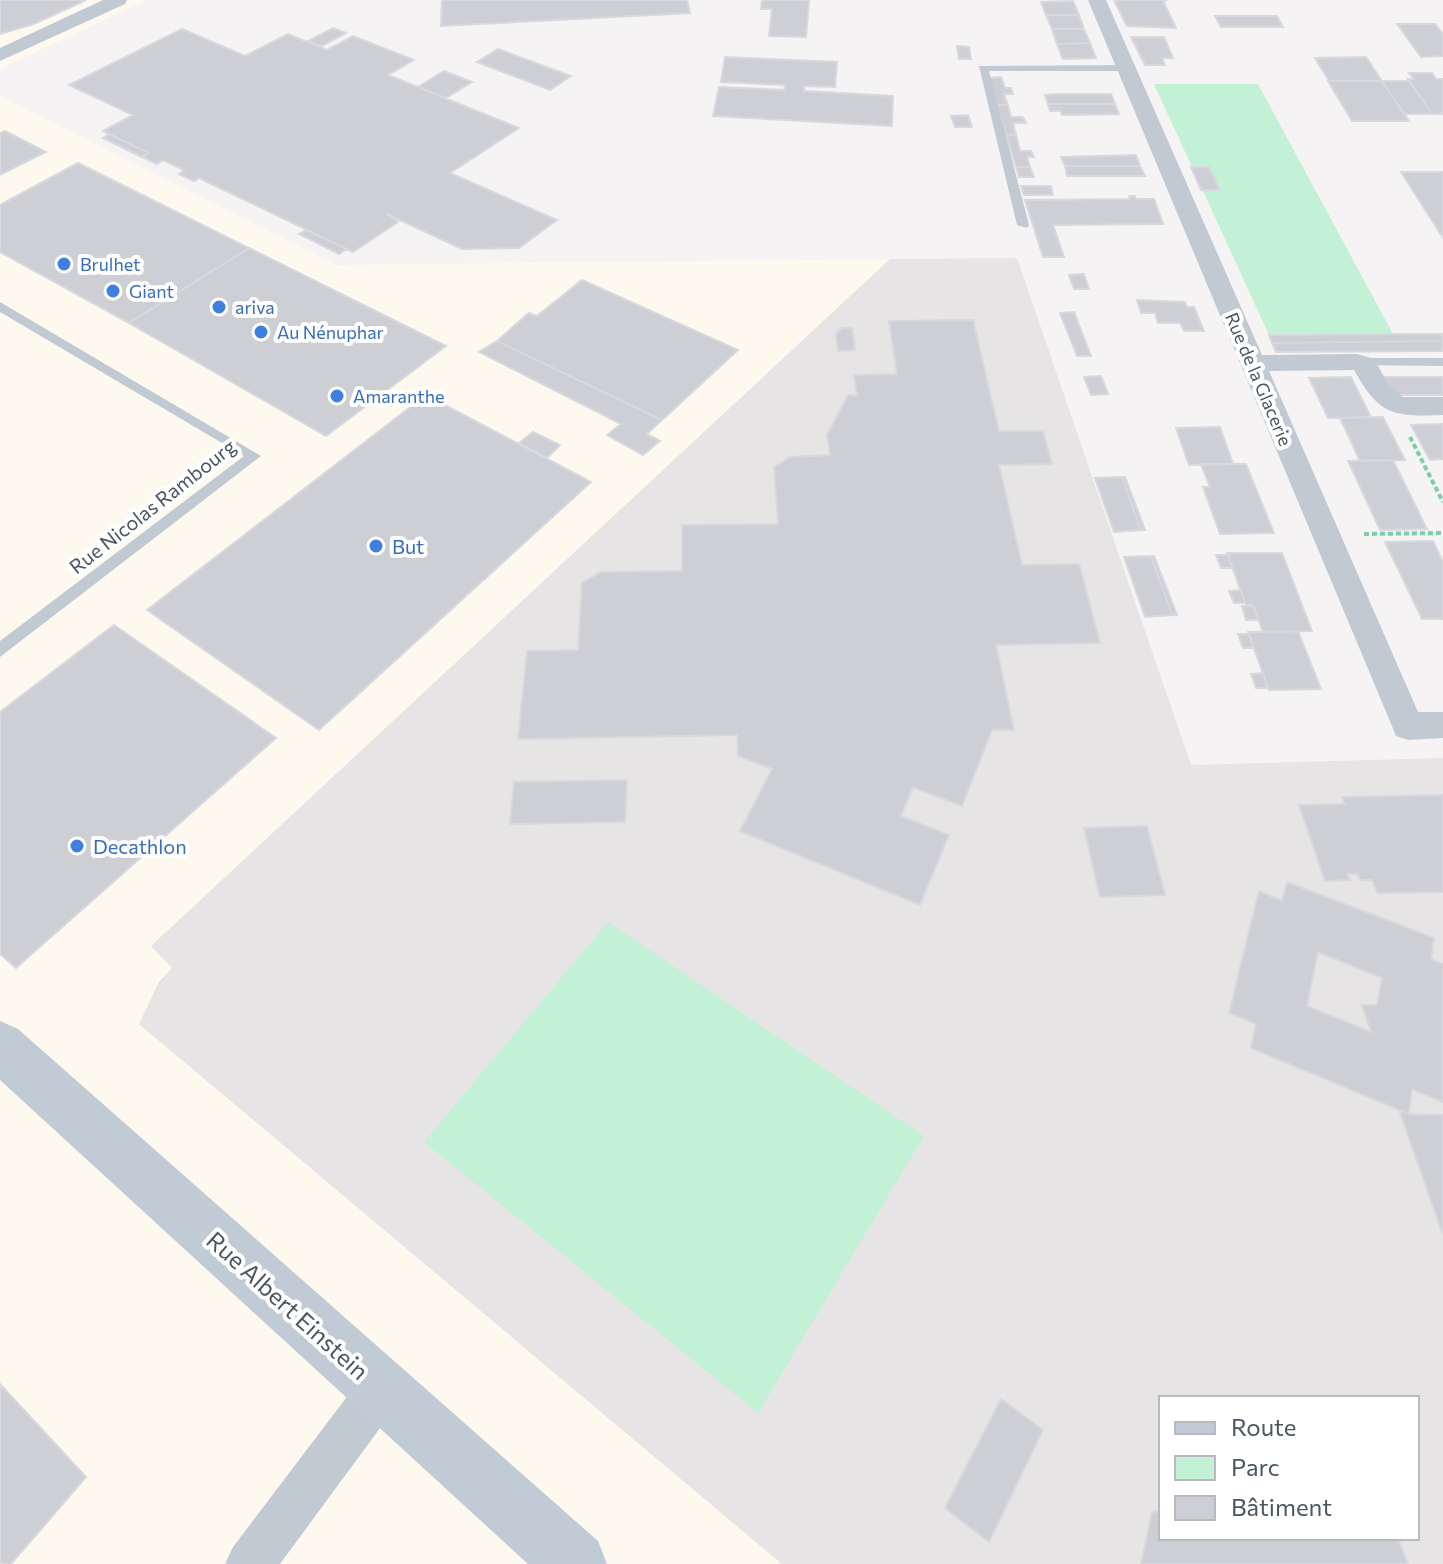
<svg xmlns="http://www.w3.org/2000/svg" width="1443" height="1564" font-family="Commissioner,sans-serif">
<style>
.commercial{fill:#fdf9ef}
.education{fill:#e6e4e5;fill-rule:evenodd}
.green{fill:#c3f1d5}
.building{fill:#cdcfd5;stroke:#d7d9de;stroke-width:2;fill-rule:evenodd}
.lines{fill:none;stroke-linecap:round;stroke-linejoin:round}
.path{stroke:#7ad0a6;stroke-width:4;stroke-dasharray:5 3;stroke-linecap:butt}
.lane{fill:#c1cad2;fill-rule:evenodd}
.street{fill:#c1cad2;fill-rule:evenodd}
.secondary{fill:#c1cbd6;fill-rule:evenodd}
.shop-dot{fill:#3f7fe0;stroke:#fff;stroke-width:3}
.labels{text-anchor:middle;dominant-baseline:central;stroke-width:8;stroke-linejoin:round;paint-order:stroke}
.far-shop-label{font-size:18px;fill:#366cbe;stroke:#fff;text-anchor:start}
.far-street-label{font-size:18px;fill:#4a5661;stroke:#fff}
.street-label{font-size:20px;fill:#4a5661;stroke:#fff}
.shop-label{font-size:20px;fill:#366cbe;stroke:#fff;text-anchor:start}
.near-street-label{font-size:24px;fill:#4a5661;stroke:#fff}
</style>
<rect width="100%" height="100%" fill="#f5f3f3"/>
<path class="commercial" d="M 0,0 L 147,0 L 0,69 Z
M 0,96 L 337,265 L 890,259 L 151,946 L 172,968 L 159,982 L 139,1024 L 782,1564 L 0,1564 Z"/>
<path class="education" d="M 1017,258 L 1191,765 L 1443,758 L 1443,1564 L 782,1564 L 139,1024 L 159,982 L 172,968 L 151,946 L 890,259 ZM 1161,1398 L 1417,1398 L 1417,1538 L 1161,1538 Z"/>
<path class="green" d="M 1154,84 L 1258,84 L 1393,334 L 1269,335 Z
M 608,922 L 924,1136 L 758,1413 L 424,1142 Z"/>
<path class="building" d="M 0,0 L 86,0 L 34,24 L 0,34 Z
M 442,0 L 687,0 L 690,13 L 441,26 Z
M 762,0 L 809,0 L 806,37 L 769,36 L 772,9 L 761,9 Z
M 1114,0 L 1167,0 L 1163,1 L 1176,28 L 1127,26 Z
M 1073,1 L 1079,15 L 1046,15 L 1041,2 Z
M 1046,15 L 1079,15 L 1084,29 L 1052,29 Z
M 1215,16 L 1277,16 L 1283,27 L 1221,27 Z
M 1397,24 L 1435,24 L 1443,34 L 1443,56 L 1421,57 Z
M 333,28 L 346,33 L 322,46 L 308,41 Z
M 182,29 L 245,56 L 288,34 L 327,50 L 353,36 L 414,60 L 388,75 L 519,128 L 450,173 L 557,220 L 519,248 L 462,249 L 387,214 L 398,222 L 353,252 L 199,178 L 194,181 L 179,174 L 184,170 L 163,160 L 157,164 L 142,157 L 149,153 L 103,131 L 133,115 L 69,85 Z
M 1052,29 L 1084,29 L 1090,43 L 1057,44 Z
M 1131,37 L 1164,37 L 1173,58 L 1162,58 L 1165,65 L 1145,65 Z
M 1090,43 L 1096,58 L 1063,59 L 1057,44 Z
M 957,46 L 969,47 L 971,59 L 959,59 Z
M 498,49 L 571,76 L 550,90 L 477,62 Z
M 725,57 L 837,62 L 835,87 L 804,86 L 804,91 L 893,96 L 892,126 L 713,116 L 719,87 L 784,90 L 785,85 L 721,82 Z
M 1366,57 L 1382,81 L 1329,81 L 1315,58 Z
M 444,71 L 472,82 L 446,98 L 418,87 Z
M 1409,73 L 1432,73 L 1436,79 L 1443,79 L 1443,114 L 1432,114 L 1408,79 L 1414,79 Z
M 1001,77 L 1005,88 L 1011,88 L 1013,94 L 1004,94 L 1008,105 L 997,105 L 989,78 Z
M 1328,81 L 1382,81 L 1409,121 L 1352,121 Z
M 1382,81 L 1409,81 L 1432,114 L 1404,114 Z
M 1055,94 L 1111,94 L 1115,104 L 1048,104 L 1045,95 Z
M 1048,104 L 1115,104 L 1119,114 L 1062,115 L 1061,111 L 1050,111 Z
M 997,105 L 1008,105 L 1011,117 L 1023,117 L 1026,123 L 1013,123 L 1016,135 L 1006,135 Z
M 968,115 L 972,127 L 955,127 L 951,116 Z
M 5,131 L 46,152 L 0,175 L 0,133 Z
M 109,134 L 149,153 L 142,157 L 103,138 Z
M 1006,135 L 1016,135 L 1020,151 L 1031,151 L 1034,157 L 1027,157 L 1030,167 L 1016,167 Z
M 1136,155 L 1140,166 L 1065,166 L 1061,157 Z
M 78,163 L 249,248 L 129,323 L 0,252 L 0,205 Z
M 1065,166 L 1140,166 L 1145,176 L 1067,176 Z
M 1016,167 L 1030,167 L 1034,177 L 1019,177 Z
M 1191,167 L 1209,167 L 1220,190 L 1201,190 Z
M 1401,172 L 1443,172 L 1443,238 Z
M 1021,186 L 1051,186 L 1053,195 L 1024,195 Z
M 1129,196 L 1135,196 L 1136,199 L 1154,199 L 1163,224 L 1053,225 L 1064,257 L 1043,257 L 1025,200 L 1130,199 Z
M 306,230 L 347,249 L 339,254 L 299,234 Z
M 249,248 L 446,346 L 326,436 L 129,323 Z
M 1084,274 L 1089,289 L 1074,289 L 1069,275 Z
M 582,280 L 738,350 L 662,420 L 497,341 L 529,313 L 537,316 Z
M 1137,300 L 1185,302 L 1187,307 L 1194,307 L 1204,331 L 1184,331 L 1180,323 L 1158,323 L 1155,313 L 1141,313 Z
M 1074,312 L 1091,356 L 1077,356 L 1060,313 Z
M 973,320 L 999,431 L 1043,431 L 1052,464 L 999,465 L 1022,565 L 1079,564 L 1100,643 L 996,645 L 1014,730 L 992,730 L 962,806 L 913,787 L 901,816 L 949,835 L 920,905 L 740,831 L 772,769 L 738,756 L 737,735 L 518,739 L 527,651 L 578,650 L 582,583 L 601,572 L 682,571 L 682,525 L 778,524 L 774,467 L 790,457 L 830,455 L 827,435 L 848,395 L 857,396 L 854,375 L 897,374 L 889,321 Z
M 842,328 L 852,328 L 855,350 L 838,351 L 836,334 Z
M 1393,334 L 1443,334 L 1443,341 L 1272,343 L 1269,335 Z
M 497,341 L 662,420 L 647,434 L 660,441 L 643,455 L 607,435 L 621,424 L 479,352 Z
M 1443,341 L 1443,351 L 1276,352 L 1272,343 Z
M 1101,376 L 1108,394 L 1091,395 L 1084,377 Z
M 1351,377 L 1371,417 L 1328,418 L 1309,378 Z
M 1384,377 L 1443,377 L 1443,395 L 1393,395 Z
M 426,395 L 591,482 L 319,730 L 147,610 Z
M 1383,417 L 1405,460 L 1360,461 L 1340,418 Z
M 1443,424 L 1443,459 L 1430,460 L 1411,425 Z
M 1220,427 L 1233,464 L 1189,465 L 1176,428 Z
M 533,432 L 560,445 L 547,458 L 519,443 Z
M 1393,460 L 1427,529 L 1380,530 L 1348,461 Z
M 1201,464 L 1246,464 L 1274,533 L 1220,534 L 1203,487 L 1210,487 Z
M 1122,477 L 1141,530 L 1114,532 L 1095,478 Z
M 1122,477 L 1125,477 L 1145,530 L 1141,530 Z
M 1433,541 L 1443,562 L 1443,619 L 1422,619 L 1385,542 Z
M 1227,553 L 1282,553 L 1312,631 L 1263,632 L 1253,605 L 1246,605 Z
M 1216,555 L 1228,555 L 1232,568 L 1221,568 Z
M 1151,556 L 1172,615 L 1145,617 L 1124,557 Z
M 1151,556 L 1154,556 L 1177,615 L 1172,615 Z
M 1241,590 L 1245,603 L 1234,603 L 1229,591 Z
M 1242,606 L 1253,606 L 1258,620 L 1246,620 Z
M 114,625 L 276,738 L 16,968 L 0,954 L 0,712 Z
M 1298,631 L 1321,689 L 1269,690 L 1248,632 Z
M 1238,634 L 1249,634 L 1254,648 L 1243,648 Z
M 1263,673 L 1268,688 L 1256,688 L 1251,674 Z
M 627,780 L 625,822 L 510,824 L 514,782 Z
M 1443,795 L 1443,892 L 1377,893 L 1372,880 L 1360,880 L 1357,874 L 1347,874 L 1350,880 L 1325,881 L 1299,805 L 1345,804 L 1342,797 Z
M 1147,826 L 1165,895 L 1100,897 L 1084,828 Z
M 1287,882 L 1434,938 L 1431,959 L 1443,964 L 1442,1102 L 1412,1089 L 1409,1114 L 1251,1048 L 1256,1024 L 1229,1013 L 1259,891 L 1282,901 ZM 1318,952 L 1382,978 L 1377,1005 L 1362,1005 L 1371,1032 L 1307,1006 Z
M 1399,1110 L 1409,1114 L 1443,1115 L 1443,1235 Z
M 0,1384 L 86,1477 L 11,1564 L 0,1564 Z
M 1001,1399 L 1043,1430 L 989,1542 L 945,1508 Z
M 1161,1511 L 1161,1538 L 1398,1538 L 1408,1564 L 1141,1564 L 1152,1512 Z"/>
<g class="lines">
<path class="path" d="M 1410,437 L 1443,502
M 1364,534 L 1443,533"/>
<path class="lane" d="M 979,66 L 1126,65 L 1131,68 L 1126,71 L 989,71 L 1029,225 L 1027,228 L 1017,225 Z
M 0,302 L 261,456 L 0,657 L 0,641 L 244,456 L 0,312 Z
M 1357,358 L 1443,358 L 1443,366 L 1352,365 L 1350,362 Z"/>
<path class="street" d="M 103,0 L 127,0 L 125,4 L 0,61 L 0,48 Z
M 1088,0 L 1106,0 L 1262,355 L 1357,354 L 1374,359 L 1389,385 L 1403,397 L 1443,397 L 1443,415 C 1393,417 1379,415 1354,370 L 1269,371 L 1418,712 L 1443,712 L 1443,738 L 1408,740 L 1396,736 L 1392,726 Z
M 381,1366 L 397,1373 L 404,1389 L 397,1405 L 280,1564 L 225,1564 L 233,1547 L 365,1373 Z"/>
<path class="secondary" d="M 0,1021 L 18,1029 L 598,1541 L 607,1564 L 528,1564 L 0,1080 Z"/>
</g>
<g class="shop-dot">
<circle cx="64" cy="264" r="8"/>
<circle cx="113" cy="291" r="8"/>
<circle cx="219" cy="307" r="8"/>
<circle cx="261" cy="332" r="8"/>
<circle cx="337" cy="396" r="8"/>
<circle cx="376" cy="546" r="8"/>
<circle cx="77" cy="846" r="8"/>
</g>
<g class="labels">
<g class="far-shop-label">
<text x="80" y="264">Brulhet</text>
<text x="129" y="291">Giant</text>
<text x="235" y="307">ariva</text>
<text x="277" y="332">Au Nénuphar</text>
<text x="353" y="396">Amaranthe</text>
</g>
<g class="far-street-label">
<text transform="translate(1259 379) rotate(67)">Rue de la Glacerie</text>
</g>
<g class="street-label">
<text transform="translate(152 506) rotate(-38)">Rue Nicolas Rambourg</text>
</g>
<g class="shop-label">
<text x="392" y="546">But</text>
<text x="93" y="846">Decathlon</text>
</g>
<g class="near-street-label">
<text transform="translate(288 1305) rotate(42)">Rue Albert Einstein</text>
</g>
</g>
<rect x="1159" y="1396" width="260" height="144" fill="#ffffff" stroke="#b7bbc0" stroke-width="2"/>
<rect x="1175" y="1422" width="40" height="12" fill="#c1cbd6" stroke="#b7bbc0" stroke-width="2"/>
<text x="1231" y="1436" font-size="24" fill="#4a5661">Route</text>
<rect x="1175" y="1456" width="40" height="24" fill="#c3f1d5" stroke="#b7bbc0" stroke-width="2"/>
<text x="1231" y="1476" font-size="24" fill="#4a5661">Parc</text>
<rect x="1175" y="1496" width="40" height="24" fill="#cdcfd5" stroke="#b7bbc0" stroke-width="2"/>
<text x="1231" y="1516" font-size="24" fill="#4a5661">Bâtiment</text>
</svg>
